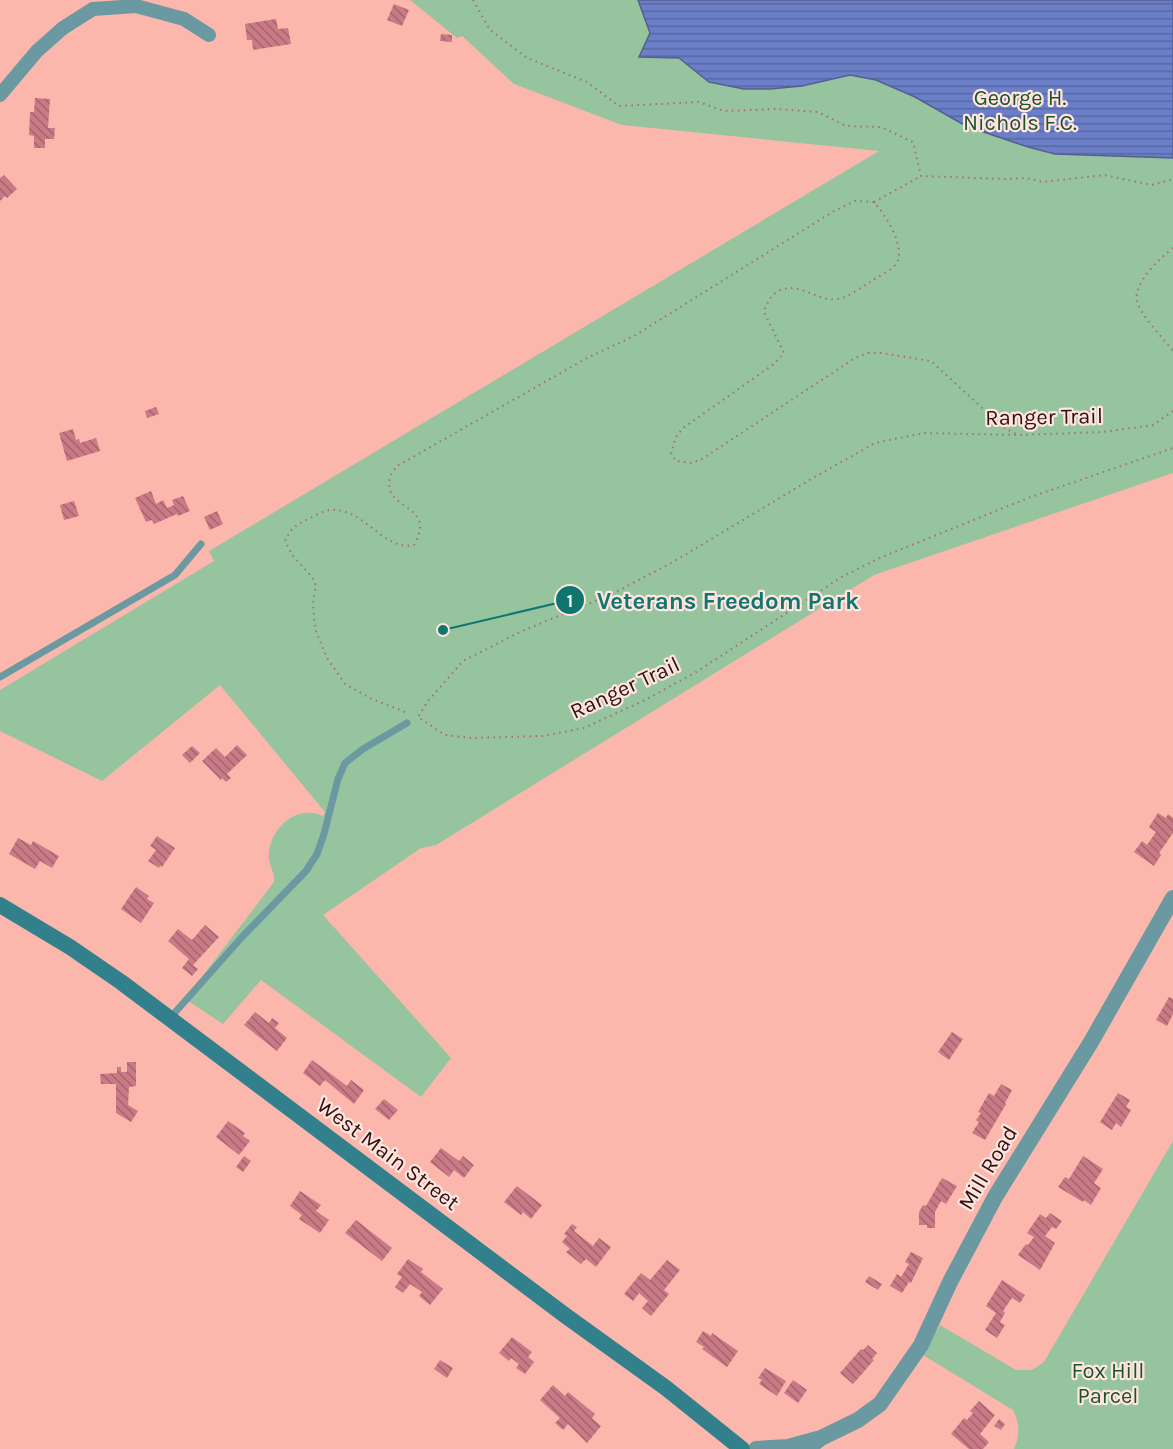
<svg xmlns="http://www.w3.org/2000/svg" width="1173" height="1449" font-family="Karla,sans-serif">
<style>
.park{fill:#95c49f}
.water{fill:url(#water-rules);stroke:#595e90;stroke-width:1.5}
.building{fill:url(#building-back-hatch)}
.lines{fill:none;stroke-linecap:round;stroke-linejoin:round}
.path{stroke:#a57168;stroke-width:2;stroke-dasharray:1.5 4.5;stroke-linecap:butt}
.service{stroke:#6b99a2;stroke-width:7}
.minor{stroke:#6b99a2;stroke-width:14}
.tertiary{stroke:#6b99a2;stroke-width:16}
.secondary{stroke:#33808d;stroke-width:16}
.labels{text-anchor:middle;dominant-baseline:central;stroke-width:4.5;stroke-linejoin:round;paint-order:stroke}
.park-label{font-size:22px;fill:#1c532d;stroke:#ffe4df}
.street-label{font-size:22px;fill:#31120e;stroke:#ffe4df}
.leader{fill:none;stroke:#0f766e;stroke-width:2}
.callout-dot{fill:#0f766e;stroke:#ffe4df;stroke-width:2}
.mark-label{font-size:18px;text-anchor:middle;font-weight:bold;fill:#fff}
.callout-label{font-size:24px;text-anchor:middle;font-weight:bold;fill:#0f766e;stroke:#ffe4df;stroke-width:4.5;stroke-linejoin:round;paint-order:stroke}
</style>
<defs>
<pattern id="water-rules" width="6" height="5" patternUnits="userSpaceOnUse" patternTransform="scale(1.5)"><rect width="6" height="5" fill="#6a7fc8"/><path d="M0 2.5h6" fill="none" stroke="#5867a1"/></pattern>
<pattern id="building-back-hatch" width="6" height="6" patternUnits="userSpaceOnUse" patternTransform="scale(1.5)"><rect width="6" height="6" fill="#ca7a86"/><path d="M-1 5l2 2M0 0l6 6M5-1l2 2" fill="none" stroke="#a5636c"/></pattern>
</defs>
<rect width="100%" height="100%" fill="#fbb7ab"/>
<path class="park" d="M 410,0 L 1173,0 L 1173,473 L 874,575 L 436,845 L 421,848 L 323,915 L 451,1058 L 421,1097 L 261,980 L 223,1024 L 185,999 L 274,882 C 275,873 270,867 269,859 C 267,831 295,803 323,816 L 325,812 L 220,685 L 102,781 L 0,731 L 0,690 L 214,561 L 209,551 L 879,151 L 622,125 L 514,84 L 462,36 L 457,38 Z
M 1173,1141 L 1173,1449 L 1014,1449 C 1020,1435 1020,1424 1013,1410 L 923,1355 L 940,1325 L 1016,1370 L 1032,1370 L 1044,1362 Z"/>
<path class="water" d="M 638,0 L 1173,0 L 1173,158 L 1055,154 L 1028,147 L 966,126 L 915,97 L 876,80 L 850,75 L 802,86 L 770,89 L 744,89 L 709,82 L 679,58 L 639,57 L 650,33 Z"/>
<path class="building" d="M 394,4 L 409,10 L 402,26 L 387,20 Z
M 276,19 L 278,29 L 288,28 L 291,44 L 253,50 L 252,40 L 247,40 L 245,24 Z
M 441,34 L 452,35 L 452,42 L 440,41 Z
M 35,98 L 50,99 L 48,128 L 55,128 L 54,139 L 45,139 L 45,148 L 34,148 L 34,136 L 29,135 L 30,112 L 34,112 Z
M 4,175 L 17,189 L 7,198 L 5,196 L 0,201 L 0,178 Z
M 156,407 L 159,414 L 147,418 L 145,411 Z
M 73,429 L 76,440 L 79,439 L 80,443 L 96,438 L 100,451 L 67,461 L 59,433 Z
M 151,491 L 156,504 L 163,500 L 167,508 L 174,505 L 172,500 L 183,496 L 190,511 L 178,516 L 177,514 L 154,524 L 152,520 L 146,522 L 135,498 Z
M 74,501 L 79,516 L 64,520 L 60,505 Z
M 217,511 L 223,524 L 210,530 L 204,517 Z
M 237,745 L 247,755 L 227,774 L 231,778 L 226,782 L 222,778 L 221,780 L 202,761 L 216,748 L 225,757 Z
M 192,746 L 200,753 L 190,763 L 182,755 Z
M 1158,813 L 1166,818 L 1168,814 L 1173,818 L 1173,833 L 1159,853 L 1161,855 L 1154,866 L 1134,852 L 1142,841 L 1147,845 L 1156,832 L 1149,827 Z
M 157,836 L 175,848 L 162,867 L 160,866 L 159,868 L 148,861 L 156,850 L 150,846 Z
M 18,838 L 31,845 L 33,841 L 59,856 L 52,868 L 40,861 L 35,869 L 9,854 Z
M 136,887 L 149,896 L 147,899 L 154,903 L 141,923 L 121,909 Z
M 205,925 L 219,937 L 193,965 L 198,969 L 192,976 L 182,968 L 189,959 L 168,941 L 178,929 L 192,940 Z
M 1169,997 L 1173,999 L 1173,1014 L 1167,1026 L 1156,1020 Z
M 255,1012 L 269,1023 L 272,1018 L 279,1023 L 275,1028 L 287,1038 L 277,1051 L 244,1025 Z
M 952,1032 L 963,1039 L 949,1060 L 938,1052 Z
M 312,1060 L 347,1086 L 351,1080 L 364,1090 L 354,1104 L 325,1080 L 320,1086 L 303,1073 Z
M 127,1062 L 136,1062 L 136,1086 L 129,1087 L 128,1105 L 138,1111 L 131,1122 L 116,1113 L 116,1084 L 101,1084 L 100,1074 L 117,1073 L 117,1067 L 121,1067 L 121,1072 L 127,1072 Z
M 1001,1084 L 1012,1090 L 1005,1103 L 1006,1104 L 985,1140 L 972,1133 L 979,1122 L 976,1120 L 981,1113 L 978,1112 L 989,1093 L 994,1096 Z
M 1118,1093 L 1130,1100 L 1126,1107 L 1131,1110 L 1121,1127 L 1116,1123 L 1112,1130 L 1100,1122 Z
M 384,1099 L 398,1110 L 389,1120 L 375,1109 Z
M 228,1121 L 245,1133 L 243,1136 L 250,1141 L 239,1155 L 216,1137 Z
M 441,1148 L 459,1161 L 463,1156 L 474,1165 L 464,1178 L 454,1170 L 449,1177 L 430,1162 Z
M 244,1156 L 251,1161 L 243,1172 L 236,1167 Z
M 1083,1156 L 1103,1169 L 1094,1183 L 1101,1188 L 1091,1205 L 1084,1200 L 1083,1202 L 1058,1187 L 1065,1177 L 1069,1179 Z
M 942,1178 L 957,1186 L 946,1204 L 941,1201 L 935,1212 L 935,1228 L 927,1228 L 927,1225 L 919,1225 L 919,1212 L 923,1205 L 926,1206 Z
M 517,1186 L 542,1205 L 531,1219 L 523,1212 L 521,1215 L 504,1202 Z
M 300,1191 L 321,1205 L 316,1211 L 329,1220 L 320,1233 L 299,1219 L 302,1215 L 290,1206 Z
M 1050,1213 L 1062,1221 L 1056,1229 L 1052,1227 L 1045,1236 L 1055,1243 L 1040,1270 L 1018,1255 L 1026,1244 L 1028,1245 L 1034,1237 L 1027,1233 L 1040,1214 L 1046,1218 Z
M 356,1220 L 392,1248 L 382,1261 L 345,1233 Z
M 572,1224 L 577,1227 L 574,1231 L 593,1246 L 599,1238 L 611,1247 L 596,1267 L 586,1259 L 581,1264 L 566,1252 L 570,1249 L 562,1242 L 567,1236 L 564,1234 Z
M 911,1252 L 923,1258 L 911,1283 L 909,1282 L 902,1293 L 890,1286 L 897,1274 L 901,1277 L 909,1264 L 905,1262 Z
M 408,1259 L 423,1269 L 421,1272 L 443,1289 L 430,1305 L 419,1296 L 422,1292 L 410,1284 L 403,1293 L 395,1287 L 402,1277 L 397,1274 Z
M 667,1260 L 680,1270 L 664,1290 L 669,1294 L 651,1316 L 642,1308 L 648,1301 L 639,1293 L 633,1301 L 624,1294 L 641,1273 L 650,1280 Z
M 869,1276 L 882,1284 L 878,1290 L 865,1282 Z
M 1002,1280 L 1025,1295 L 1020,1303 L 1012,1298 L 1003,1311 L 1005,1313 L 1000,1322 L 1005,1325 L 997,1338 L 985,1330 L 996,1313 L 986,1306 Z
M 703,1331 L 711,1336 L 712,1333 L 738,1351 L 727,1367 L 702,1349 L 704,1347 L 696,1342 Z
M 512,1337 L 532,1352 L 528,1357 L 534,1362 L 525,1374 L 516,1368 L 519,1364 L 511,1358 L 509,1361 L 499,1353 Z
M 868,1345 L 877,1353 L 872,1359 L 874,1360 L 853,1384 L 840,1373 L 861,1349 L 863,1350 Z
M 440,1360 L 453,1368 L 447,1378 L 434,1369 Z
M 765,1368 L 786,1381 L 777,1396 L 759,1384 L 762,1380 L 758,1378 Z
M 793,1380 L 807,1390 L 798,1403 L 784,1393 Z
M 553,1385 L 565,1396 L 568,1392 L 595,1414 L 592,1418 L 601,1426 L 587,1443 L 568,1424 L 563,1430 L 555,1423 L 560,1418 L 540,1400 Z
M 979,1401 L 995,1415 L 980,1434 L 989,1442 L 983,1449 L 969,1449 L 951,1434 L 964,1418 L 967,1420 L 973,1413 L 970,1411 Z
M 999,1419 L 1005,1424 L 1001,1430 L 994,1426 Z"/>
<g class="lines">
<path class="path" d="M 473,0 L 490,30 L 527,58 L 587,82 L 619,106 L 699,102 L 724,111 L 776,109 L 818,112 L 846,126 L 881,127 L 913,142 L 921,176 L 1005,179 L 1026,178 L 1043,182 L 1104,175 L 1152,185 L 1173,179
M 874,202 L 921,176
M 1173,248 C 1160,258 1133,283 1137,301 C 1141,316 1163,338 1173,351
M 1173,411 L 1153,425 L 1103,432 L 1018,435 L 924,433 L 875,443 L 813,478 L 673,562 L 610,595 L 522,631 L 463,661 L 428,701 L 418,717 L 445,735 L 472,738 L 543,736 L 584,728 L 645,700 L 698,671 L 840,578 L 882,557 L 1028,498 L 1173,448
M 405,712 L 372,699 L 345,684 L 327,658 L 315,629 L 313,603 L 316,585 L 312,577 L 293,556 L 285,541 C 290,529 296,525 308,519 C 313,517 319,513 325,511 C 362,502 381,552 414,545 C 438,503 382,511 390,478 C 390,474 395,469 397,466 L 587,358 L 634,336 L 834,211 L 855,201 L 874,202 C 885,215 907,247 896,264 C 891,271 877,277 870,282 C 860,288 849,297 837,299 C 819,302 802,284 784,289 C 773,291 767,302 764,312 L 784,353 L 774,364 L 683,428 L 676,437 L 671,453 L 676,461 L 692,463 L 702,459 L 855,358 L 868,353 L 881,353 L 931,361 L 1003,427 L 1018,435"/>
<path class="service" d="M 0,677 L 175,575 L 201,544
M 170,1018 L 242,937 L 306,871 L 317,854 L 324,834 L 338,779 L 345,763 L 363,749 L 407,723"/>
<path class="minor" d="M 0,95 L 37,51 L 63,28 L 93,9 L 136,6 L 184,19 L 209,35"/>
<path class="tertiary" d="M 756,1449 L 788,1447 L 817,1439
M 807,1449 L 821,1438 L 858,1420 L 880,1404 L 921,1345 L 950,1282 L 995,1197 L 1091,1042 L 1173,898"/>
<path class="secondary" d="M 0,905 L 70,947 L 121,982 L 566,1316 L 666,1388 L 742,1449"/>
</g>
<g class="labels">
<g class="park-label">
<text x="1020" y="98">George H.<tspan x="1020" dy="25">Nichols F.C.</tspan></text>
<text x="1108" y="1371">Fox Hill<tspan x="1108" dy="25">Parcel</tspan></text>
</g>
<g class="street-label">
<text transform="translate(1044 417) rotate(-1)">Ranger Trail</text>
<text transform="translate(625 688) rotate(-25)">Ranger Trail</text>
<text transform="translate(388 1154) rotate(37)">West Main Street</text>
<text transform="translate(988 1168) rotate(-59)">Mill Road</text>
</g>
</g>
<path class="leader" d="M443 630L570 600"/>
<g class="callout-dot">
<circle cx="443" cy="630" r="6"/>
<circle cx="570" cy="600" r="15"/>
</g>
<g class="mark-label">
<text x="570" y="607">1</text>
</g>
<g class="callout-label">
<text x="728" y="609">Veterans Freedom Park</text>
</g>
</svg>
